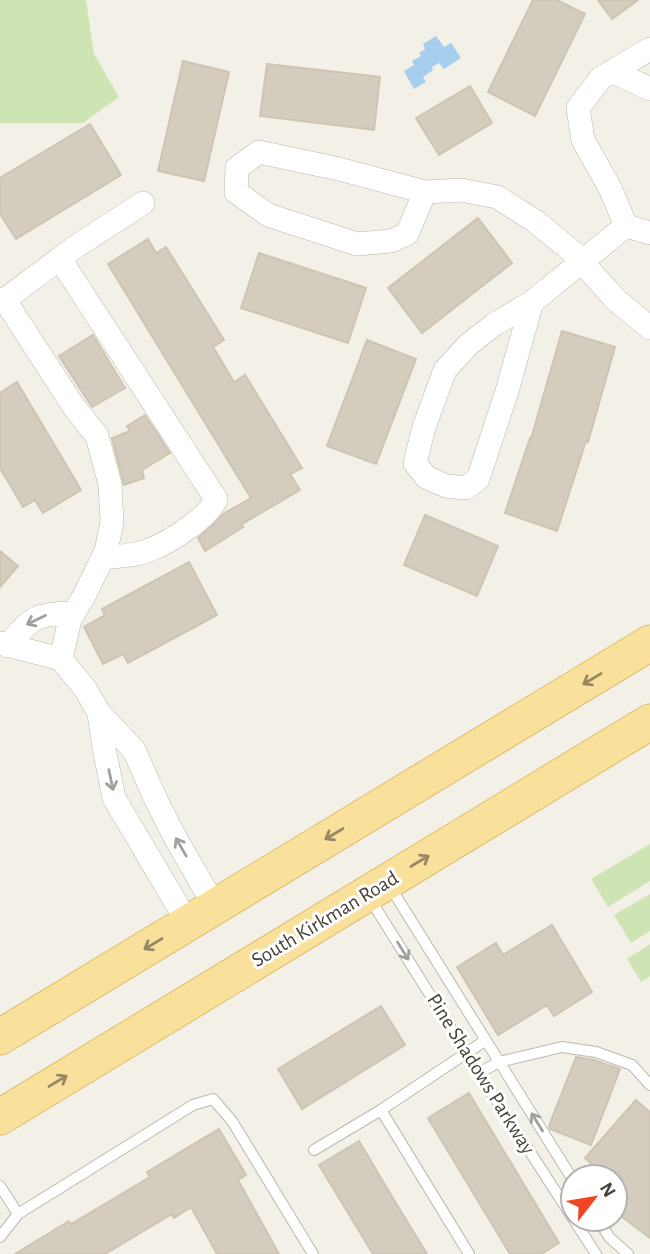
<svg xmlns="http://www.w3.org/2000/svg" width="650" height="1254" font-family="'Alegreya Sans',sans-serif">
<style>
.green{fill:#cee5b3}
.water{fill:#a7cfed}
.building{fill:#d4ccbe;stroke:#cfc4b1;stroke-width:2}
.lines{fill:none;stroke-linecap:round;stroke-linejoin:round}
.service-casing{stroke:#beb8ab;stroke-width:12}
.minor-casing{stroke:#beb8ab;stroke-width:24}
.primary-casing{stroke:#debd6b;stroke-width:37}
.service{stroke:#fff;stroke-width:10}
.minor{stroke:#fff;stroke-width:23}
.primary{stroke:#f9e09b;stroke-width:35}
.oneway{stroke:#a2a09b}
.oneway2{stroke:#978864}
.labels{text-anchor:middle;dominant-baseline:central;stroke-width:6;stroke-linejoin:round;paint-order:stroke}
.street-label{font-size:21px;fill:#464037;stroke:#fff}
</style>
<rect width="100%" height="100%" fill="#f3f0e8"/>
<path class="green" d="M 0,0 L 86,0 L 94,54 L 119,97 L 83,123 L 0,123 Z
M 650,844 L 650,881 L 608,907 L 591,879 Z
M 650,894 L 650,931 L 631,943 L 614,915 Z
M 650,944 L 650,976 L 641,982 L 627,959 Z"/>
<path class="water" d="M 436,36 L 444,47 L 451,43 L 461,58 L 444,69 L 439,63 L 432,67 L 433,70 L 423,77 L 426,82 L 414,89 L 404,71 L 414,65 L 412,61 L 421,56 L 419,53 L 425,49 L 423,44 Z"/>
<path class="building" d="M 533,0 L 557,0 L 585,14 L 535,116 L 488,92 Z
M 598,0 L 638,0 L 612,19 Z
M 183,61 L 229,72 L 204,181 L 158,171 Z
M 267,64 L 380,77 L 374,130 L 260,116 Z
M 470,86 L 492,123 L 439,155 L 416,118 Z
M 90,124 L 121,175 L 16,239 L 0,214 L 0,178 Z
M 478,218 L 512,263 L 422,333 L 388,288 Z
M 148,239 L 156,253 L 166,247 L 224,340 L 213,347 L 234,382 L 245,375 L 302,468 L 290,474 L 300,490 L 242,524 L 243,527 L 205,551 L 198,538 L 215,523 L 223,514 L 251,498 L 108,264 Z
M 259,253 L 366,288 L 348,343 L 241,308 Z
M 562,331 L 615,347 L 588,442 L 586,441 L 557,531 L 505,513 L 530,438 L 531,439 Z
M 93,335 L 125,388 L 92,407 L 59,356 Z
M 367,340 L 416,359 L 376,464 L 327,446 Z
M 17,382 L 81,490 L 43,513 L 35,500 L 23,507 L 0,468 L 0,393 Z
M 145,415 L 170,453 L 142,470 L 144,478 L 124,485 L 112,438 L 130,431 L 127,426 Z
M 425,515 L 498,546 L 477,596 L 404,565 Z
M 0,551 L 18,566 L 0,587 Z
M 189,562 L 217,615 L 128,663 L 123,654 L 103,664 L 84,627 L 105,615 L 102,609 Z
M 552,925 L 592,992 L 554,1016 L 547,1005 L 498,1035 L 457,967 L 496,943 L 503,955 Z
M 381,1006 L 405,1045 L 302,1109 L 278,1069 Z
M 576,1057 L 594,1060 L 620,1069 L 591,1145 L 550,1129 L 549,1126 Z
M 469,1093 L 559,1243 L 541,1254 L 510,1254 L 428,1118 Z
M 636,1100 L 650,1112 L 650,1238 L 617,1213 L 629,1197 L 615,1185 L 615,1177 L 606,1177 L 585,1158 Z
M 219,1129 L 246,1175 L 238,1180 L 279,1254 L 217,1254 L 191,1207 L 174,1218 L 172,1214 L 105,1254 L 15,1254 L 69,1221 L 71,1224 L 150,1177 L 147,1172 Z
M 359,1141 L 391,1195 L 427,1254 L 373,1254 L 319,1165 Z"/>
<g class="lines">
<defs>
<path id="service" d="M 389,885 L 573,1180
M 370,899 L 479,1073 L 596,1254
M 479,1073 L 499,1062 L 562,1047 L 596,1052 L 632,1065 L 650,1085
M 381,1110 L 469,1254
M 314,1150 L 381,1110 L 486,1040
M 0,1186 L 18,1214
M 598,1219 L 609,1237 L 628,1254
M 0,1237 L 18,1214 L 193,1105 L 213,1099 L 232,1121 L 313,1254"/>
<path id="minor" d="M 612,71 L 650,89
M 425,192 L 407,234 L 391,241 L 357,244 L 268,215 L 236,192 L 237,168 L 259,152 L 339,169 L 425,192 L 461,190 L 497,197 L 535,221 L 574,253 L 616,300 L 650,328
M 626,226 L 650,233
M 60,259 L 216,499 C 210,516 170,542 152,549 C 137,556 119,556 103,558
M 0,299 L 8,305 L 74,407 L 97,436 L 110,484 L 112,522 L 106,551 L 84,596 L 70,619 L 61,659
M 3,301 L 74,248 L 143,203
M 532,302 L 507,391 L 478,479 L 466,488 L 446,486 L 426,477 L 415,463 L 424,427 L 445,370 L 469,344 L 495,324 L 532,302 L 626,226 L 610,188 L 583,140 L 578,108 L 601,78 L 650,49
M 0,643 L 61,659 L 86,690 L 99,713 L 134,750 L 157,802 L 176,839 L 215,907
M 8,646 C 32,616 36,614 74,613
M 99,713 L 104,748 L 114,798 L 188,923"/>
<path id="primary" d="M 0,1037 L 650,643
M 0,1117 L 650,722"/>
</defs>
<use href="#service" class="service-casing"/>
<use href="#minor" class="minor-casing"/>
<use href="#primary" class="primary-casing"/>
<use href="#service" class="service"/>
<use href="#minor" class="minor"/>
<use href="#primary" class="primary"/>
</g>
<defs><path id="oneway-shaft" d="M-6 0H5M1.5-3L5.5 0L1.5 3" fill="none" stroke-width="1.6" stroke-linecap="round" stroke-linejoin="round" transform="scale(1.75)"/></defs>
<g class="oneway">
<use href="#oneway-shaft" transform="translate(36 620) rotate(154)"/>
<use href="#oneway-shaft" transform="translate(111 780) rotate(78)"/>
<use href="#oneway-shaft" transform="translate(181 847) rotate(-120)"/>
<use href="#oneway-shaft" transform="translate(403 951) rotate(58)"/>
<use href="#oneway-shaft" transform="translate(537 1122) rotate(-122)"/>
</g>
<g class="oneway2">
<use href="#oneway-shaft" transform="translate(592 679) rotate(149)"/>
<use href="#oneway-shaft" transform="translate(334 834) rotate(149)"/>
<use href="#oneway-shaft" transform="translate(420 861) rotate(-31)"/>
<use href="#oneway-shaft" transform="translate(153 944) rotate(149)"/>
<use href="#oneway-shaft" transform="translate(58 1081) rotate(-31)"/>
</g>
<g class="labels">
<g class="street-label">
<text transform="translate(325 919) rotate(-31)">South Kirkman Road</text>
<text transform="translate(481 1074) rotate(58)">Pine Shadows Parkway</text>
</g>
</g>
<g transform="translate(594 1198) rotate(59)"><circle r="33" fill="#ffffff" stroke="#b5b3af" stroke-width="2"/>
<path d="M0-5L12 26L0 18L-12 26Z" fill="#f04522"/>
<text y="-10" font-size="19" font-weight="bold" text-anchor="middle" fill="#464037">N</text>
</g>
</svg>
